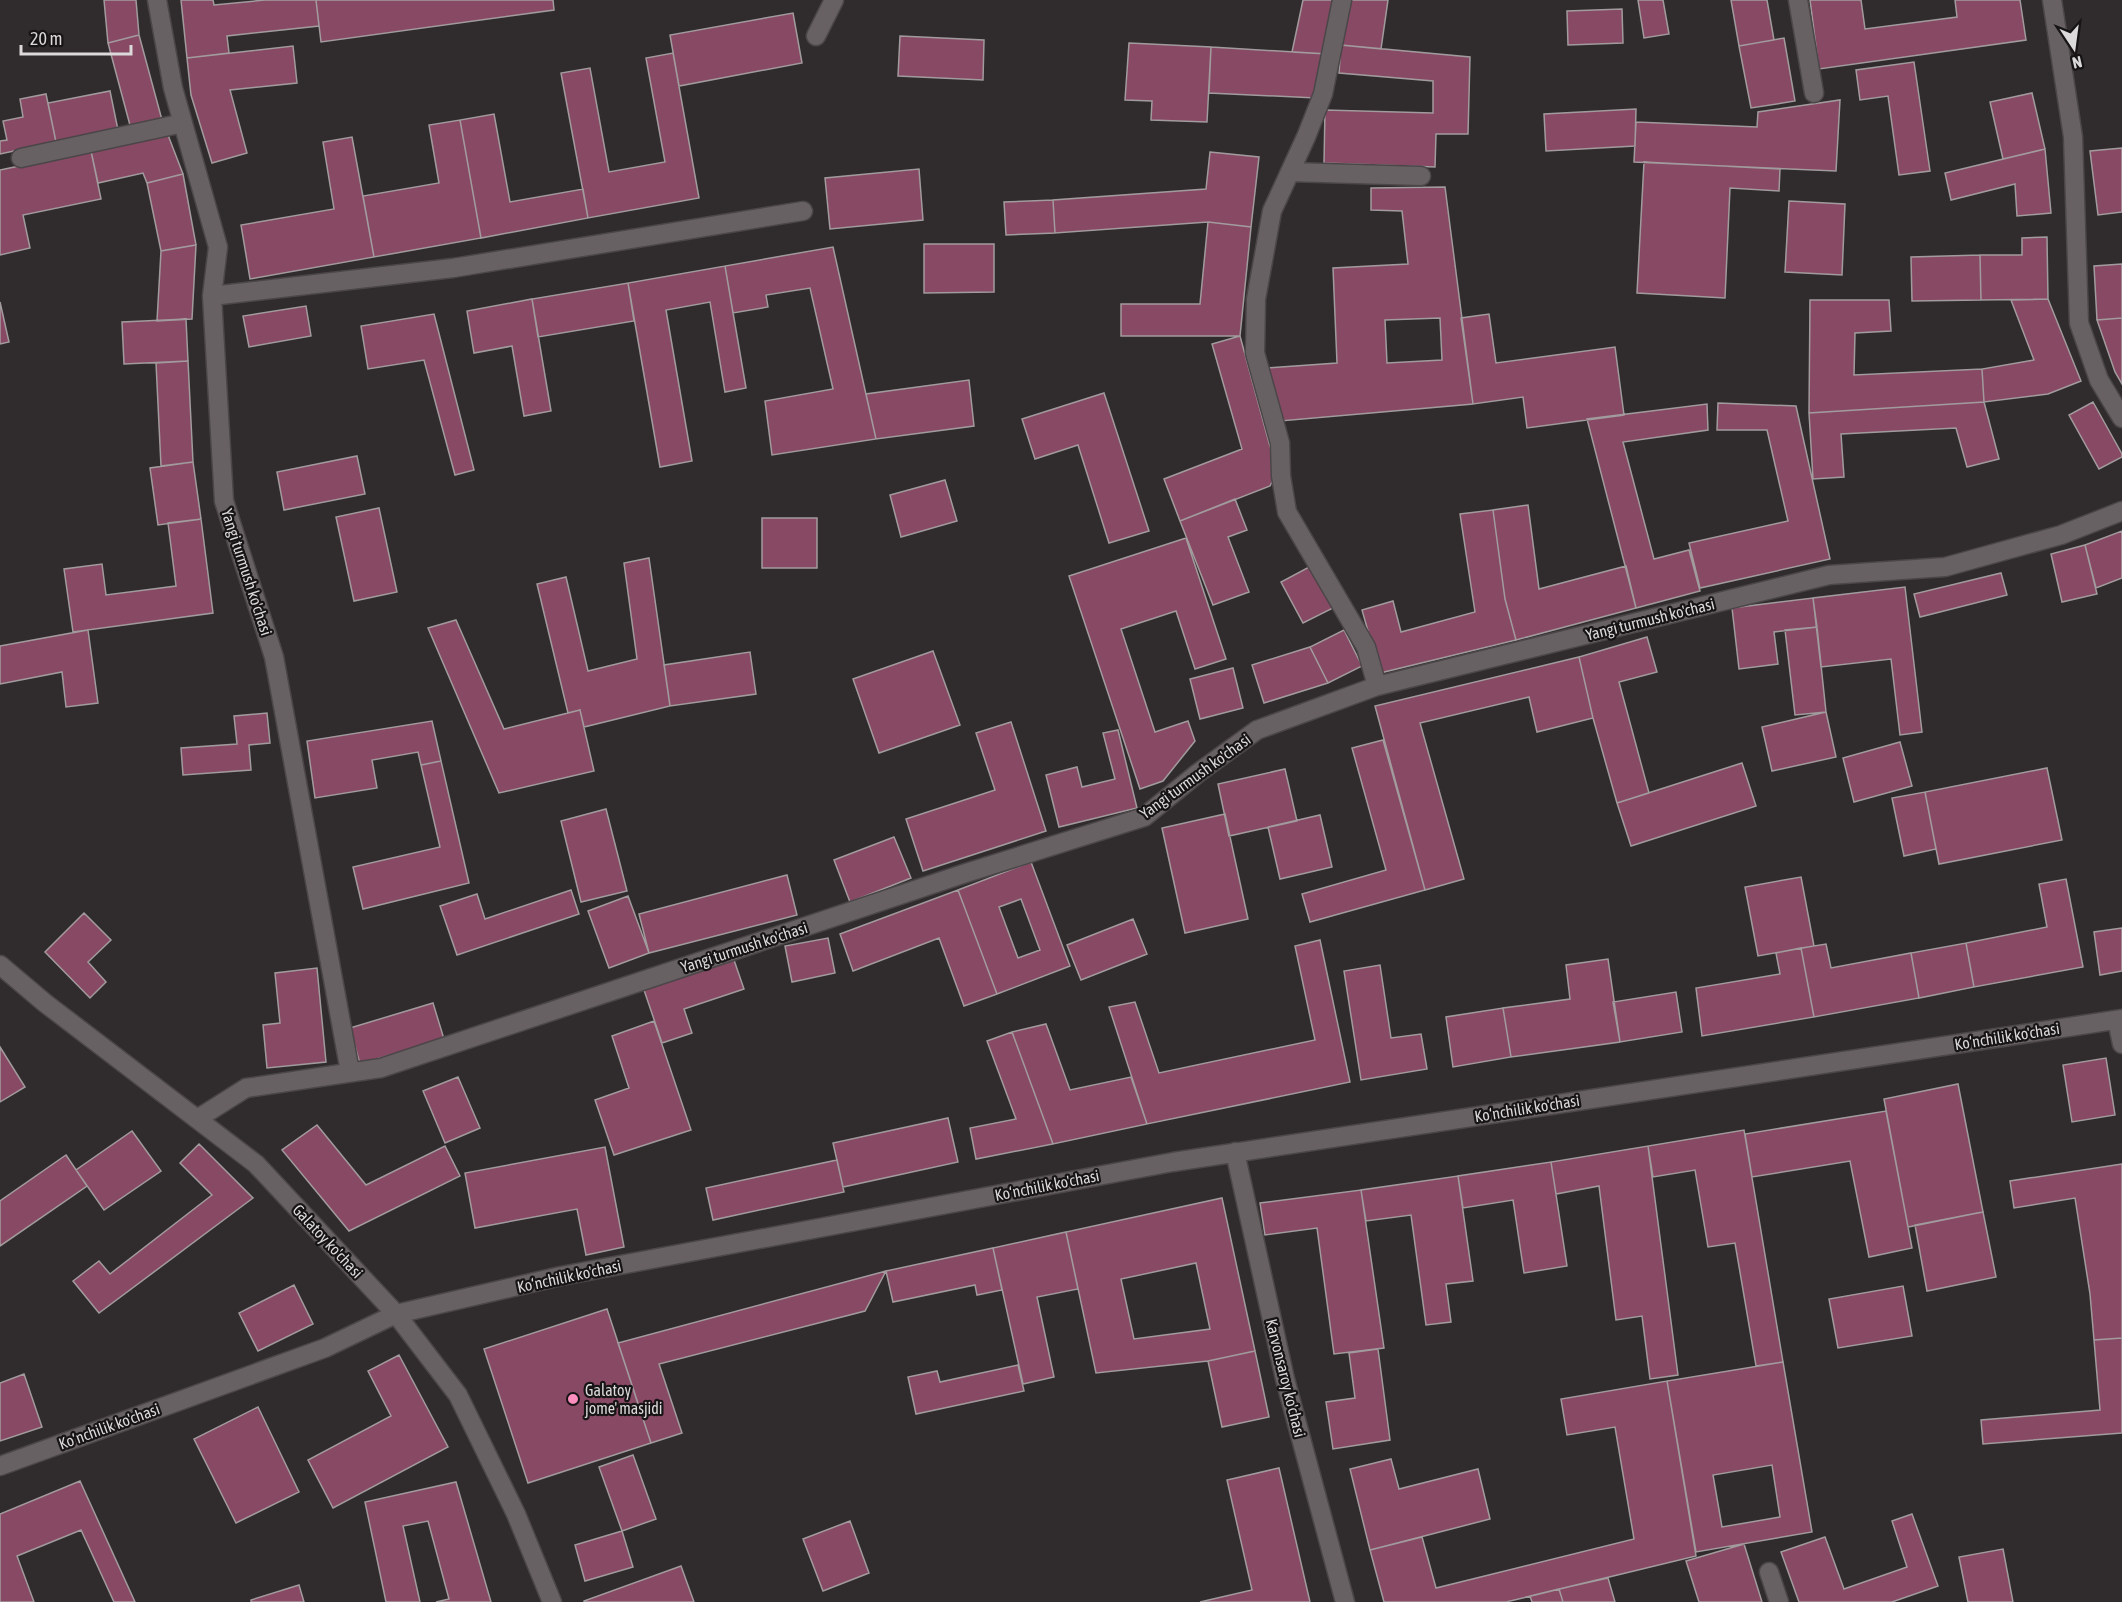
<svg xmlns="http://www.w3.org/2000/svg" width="2122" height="1602" font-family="'Asap Condensed',sans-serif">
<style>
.building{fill:#884964;stroke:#a29b9d;stroke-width:1.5;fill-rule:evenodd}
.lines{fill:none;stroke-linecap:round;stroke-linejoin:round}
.minor-casing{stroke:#4b4648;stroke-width:21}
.minor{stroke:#686164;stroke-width:18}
.poi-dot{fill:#fd8ebe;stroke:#171415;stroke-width:2}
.labels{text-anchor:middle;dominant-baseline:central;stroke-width:4.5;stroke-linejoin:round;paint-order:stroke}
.street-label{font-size:16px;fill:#dcd9da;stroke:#171415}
.poi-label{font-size:16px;fill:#dcd9da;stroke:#171415;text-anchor:start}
</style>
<rect width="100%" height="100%" fill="#302b2d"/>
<path class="building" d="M 104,0 L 136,0 L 139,35 L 108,43 Z
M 181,0 L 213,0 L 214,5 L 265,0 L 316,0 L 319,26 L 227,36 L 229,53 L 187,58 Z
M 316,0 L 553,0 L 554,10 L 321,42 Z
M 1303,0 L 1337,0 L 1327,54 L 1292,52 Z
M 1350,0 L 1388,0 L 1381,49 L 1341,45 Z
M 1638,0 L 1663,0 L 1669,34 L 1644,38 Z
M 1731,0 L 1767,0 L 1774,40 L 1739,46 Z
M 1810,0 L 1861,0 L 1865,29 L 1957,17 L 1955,0 L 2020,0 L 2026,40 L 1819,69 Z
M 1622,9 L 1623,43 L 1568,45 L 1567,11 Z
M 793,13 L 802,63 L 679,86 L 670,35 Z
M 139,35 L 162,120 L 131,129 L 108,43 Z
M 900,36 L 984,40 L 983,80 L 898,76 Z
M 1784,38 L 1795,101 L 1751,108 L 1739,46 Z
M 1129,43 L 1211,47 L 1207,122 L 1151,120 L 1152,101 L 1125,100 Z
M 1341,45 L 1470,57 L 1468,134 L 1436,134 L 1435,167 L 1324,163 L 1325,110 L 1433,113 L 1433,81 L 1339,73 Z
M 293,46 L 297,83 L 230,90 L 247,153 L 212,163 L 191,95 L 187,58 Z
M 1211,47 L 1327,54 L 1316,98 L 1209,93 Z
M 673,53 L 699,198 L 588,218 L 561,73 L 590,68 L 609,172 L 665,162 L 646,58 Z
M 1914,62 L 1930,171 L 1899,175 L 1888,96 L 1860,100 L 1856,70 Z
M 110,91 L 118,130 L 56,142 L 48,103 Z
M 2032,93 L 2045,149 L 2003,159 L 1990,102 Z
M 46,94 L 56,142 L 0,154 L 0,141 L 7,140 L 3,121 L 23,117 L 20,99 Z
M 1840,100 L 1836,171 L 1634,162 L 1636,122 L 1757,127 L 1758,112 Z
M 1636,109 L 1635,146 L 1546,151 L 1544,114 Z
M 494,114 L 510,202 L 583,189 L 588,218 L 481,238 L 460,120 Z
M 460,120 L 481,238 L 374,257 L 363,196 L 439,183 L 429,125 Z
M 168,135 L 183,174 L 147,183 L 143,173 L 98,183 L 91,151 Z
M 352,137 L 374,257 L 250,279 L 241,225 L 334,209 L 323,142 Z
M 2122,148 L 2122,212 L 2098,215 L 2090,151 Z
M 2045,149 L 2051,213 L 2017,216 L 2015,184 L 1951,200 L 1945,173 Z
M 91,151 L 101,199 L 23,215 L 30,248 L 0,255 L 0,170 Z
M 1210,152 L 1259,157 L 1251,227 L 1208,222 L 1055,233 L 1053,200 L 1206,189 Z
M 1644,162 L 1780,169 L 1779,191 L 1730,188 L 1725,298 L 1637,293 Z
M 919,169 L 923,220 L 830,229 L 825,178 Z
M 183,174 L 196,245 L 161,251 L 147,183 Z
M 1445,187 L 1473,404 L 1280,421 L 1266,368 L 1337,363 L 1333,268 L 1408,264 L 1402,211 L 1371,210 L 1371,188 ZM 1440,318 L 1442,360 L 1387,363 L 1385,320 Z
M 1053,200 L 1055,233 L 1006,235 L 1004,202 Z
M 1789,201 L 1845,204 L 1842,275 L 1785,272 Z
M 1208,222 L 1251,227 L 1240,336 L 1121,336 L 1121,304 L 1200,304 Z
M 2047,237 L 2048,299 L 1981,300 L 1980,255 L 2022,255 L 2022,238 Z
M 924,244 L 994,244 L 994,292 L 924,293 Z
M 196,245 L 192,319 L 157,321 L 161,251 Z
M 833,247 L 876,439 L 772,455 L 765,401 L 833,389 L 810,288 L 766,295 L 768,307 L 733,313 L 725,266 Z
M 1980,255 L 1981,300 L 1912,301 L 1911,257 Z
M 2122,264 L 2122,318 L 2097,320 L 2094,266 Z
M 725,266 L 746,388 L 725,392 L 710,302 L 666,310 L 692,461 L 660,467 L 628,283 Z
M 628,283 L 634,321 L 538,337 L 532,299 Z
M 532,299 L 551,411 L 524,416 L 512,346 L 474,353 L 467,311 Z
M 2048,299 L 2081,381 L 2048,394 L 1984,402 L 1982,369 L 2034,360 L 2011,300 Z
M 1810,300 L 1889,300 L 1891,331 L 1855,333 L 1854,375 L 1982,369 L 1984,402 L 1809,413 Z
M 0,302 L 9,342 L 0,344 Z
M 306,306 L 311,336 L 249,347 L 243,316 Z
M 434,314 L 474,470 L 455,475 L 424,360 L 368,369 L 361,326 Z
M 1489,314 L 1496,363 L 1615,347 L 1624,415 L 1527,428 L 1523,397 L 1473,404 L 1461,318 Z
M 2122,318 L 2122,384 L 2115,372 L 2097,320 Z
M 186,319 L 188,361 L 124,364 L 122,322 Z
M 1240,336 L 1277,472 L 1270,486 L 1180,521 L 1164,479 L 1242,449 L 1212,344 Z
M 188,361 L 193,462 L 161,466 L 156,363 Z
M 969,380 L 974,426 L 876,439 L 866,394 Z
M 1104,393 L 1149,531 L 1109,543 L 1078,445 L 1035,459 L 1022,419 Z
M 1984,402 L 1999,459 L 1967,467 L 1956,428 L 1841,434 L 1844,477 L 1813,479 L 1809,413 Z
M 2093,402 L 2122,454 L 2122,457 L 2099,469 L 2069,415 Z
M 1718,403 L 1796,406 L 1830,559 L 1700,588 L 1689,543 L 1788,521 L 1767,430 L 1717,430 Z
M 1707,404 L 1708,430 L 1623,442 L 1654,559 L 1689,550 L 1700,591 L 1636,608 L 1587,419 Z
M 357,456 L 365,494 L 284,510 L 277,472 Z
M 193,462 L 201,519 L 158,525 L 150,468 Z
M 945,480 L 957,521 L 901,537 L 890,495 Z
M 1235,499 L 1247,530 L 1228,537 L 1249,592 L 1213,605 L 1180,521 Z
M 1528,505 L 1539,589 L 1626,566 L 1636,608 L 1516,640 L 1505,599 L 1493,510 Z
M 379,508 L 397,592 L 354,601 L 336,517 Z
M 1493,510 L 1505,599 L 1516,640 L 1380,673 L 1362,610 L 1393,601 L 1401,632 L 1475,612 L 1460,514 Z
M 762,518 L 817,518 L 817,568 L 762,568 Z
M 201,519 L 213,613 L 73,632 L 64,569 L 102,564 L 106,595 L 176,586 L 168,523 Z
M 2122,531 L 2122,578 L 2096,588 L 2085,545 Z
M 1186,538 L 1226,659 L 1195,669 L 1176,611 L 1121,629 L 1155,732 L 1188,721 L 1195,741 L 1163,781 L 1140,789 L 1069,576 Z
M 2085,545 L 2097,594 L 2062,602 L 2051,554 Z
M 649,558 L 670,706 L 584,727 L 580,710 L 568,713 L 537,584 L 566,577 L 588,671 L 637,659 L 624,563 Z
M 1311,566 L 1333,608 L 1303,623 L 1281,582 Z
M 2001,573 L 2007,595 L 1920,617 L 1914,594 Z
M 1905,587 L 1922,732 L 1900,735 L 1891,659 L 1821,667 L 1813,598 Z
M 1813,598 L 1817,627 L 1774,632 L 1778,664 L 1739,669 L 1732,608 Z
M 456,620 L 504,729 L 580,710 L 594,771 L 499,793 L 428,628 Z
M 1817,627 L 1826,712 L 1795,715 L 1785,630 Z
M 88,630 L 98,703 L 66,707 L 62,672 L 0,684 L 0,646 Z
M 1344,630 L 1362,666 L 1328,683 L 1310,647 Z
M 1647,637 L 1657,672 L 1619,682 L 1649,793 L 1617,803 L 1593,718 L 1579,657 Z
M 1310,647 L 1328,683 L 1264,703 L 1252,665 Z
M 933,651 L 960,725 L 879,753 L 853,679 Z
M 750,652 L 756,694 L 670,706 L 664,665 Z
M 1579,657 L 1593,718 L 1537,732 L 1529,697 L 1420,723 L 1464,879 L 1425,890 L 1375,706 Z
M 1233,668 L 1243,708 L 1200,719 L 1190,679 Z
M 1826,712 L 1836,757 L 1772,771 L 1762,727 Z
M 267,713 L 270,743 L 249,745 L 251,770 L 183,775 L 181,748 L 237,744 L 234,716 Z
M 432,721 L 441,761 L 421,765 L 418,752 L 372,760 L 377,788 L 315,798 L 307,741 Z
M 1011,722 L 1046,831 L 923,871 L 906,819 L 995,790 L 976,733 Z
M 1118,730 L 1137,808 L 1059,827 L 1046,775 L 1077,767 L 1082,787 L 1115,779 L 1103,733 Z
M 1383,740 L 1425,890 L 1310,922 L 1302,894 L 1386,870 L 1352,748 Z
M 1900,742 L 1912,786 L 1854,802 L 1843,758 Z
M 441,761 L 469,883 L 363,909 L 353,867 L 440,847 L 421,765 Z
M 1742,763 L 1756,806 L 1631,846 L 1617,803 Z
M 2047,768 L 2062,840 L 1939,864 L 1925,792 Z
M 1285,769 L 1297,821 L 1229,836 L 1218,784 Z
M 1925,792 L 1936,849 L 1904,856 L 1892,798 Z
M 606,809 L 627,891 L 581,902 L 561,821 Z
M 1225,814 L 1248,919 L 1185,933 L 1162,828 Z
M 1320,815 L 1332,867 L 1280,879 L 1268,827 Z
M 894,837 L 911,878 L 850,902 L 834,860 Z
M 1031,862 L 1070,966 L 997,994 L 958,890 ZM 1021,899 L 1040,950 L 1018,958 L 999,907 Z
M 787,875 L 797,915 L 649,953 L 639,914 Z
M 1801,877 L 1814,946 L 1758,956 L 1745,887 Z
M 2066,879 L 2083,967 L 1974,987 L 1966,943 L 2047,927 L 2039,884 Z
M 571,890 L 579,914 L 457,955 L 440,906 L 477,894 L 485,919 Z
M 958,890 L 997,994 L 964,1006 L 939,938 L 853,971 L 840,934 Z
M 628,896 L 649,953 L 609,968 L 588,911 Z
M 84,913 L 111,940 L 88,962 L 106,982 L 90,998 L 45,952 Z
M 1133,919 L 1147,954 L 1081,980 L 1067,945 Z
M 2122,928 L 2122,971 L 2100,975 L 2094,932 Z
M 828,938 L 835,973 L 792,982 L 785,946 Z
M 1320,940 L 1350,1082 L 1147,1124 L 1109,1007 L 1135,1002 L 1159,1073 L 1315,1040 L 1295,946 Z
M 1966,943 L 1974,987 L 1919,998 L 1911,953 Z
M 1826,944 L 1831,968 L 1911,953 L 1919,998 L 1814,1017 L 1801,948 Z
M 1801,948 L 1814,1017 L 1702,1036 L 1696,988 L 1780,974 L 1776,953 Z
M 1608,959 L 1620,1042 L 1511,1057 L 1503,1008 L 1570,999 L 1566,965 Z
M 734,960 L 744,989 L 684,1009 L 692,1033 L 662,1043 L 644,990 Z
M 1380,965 L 1391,1038 L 1421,1034 L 1427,1069 L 1361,1080 L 1344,971 Z
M 317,968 L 326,1062 L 267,1068 L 263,1025 L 280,1023 L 275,973 Z
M 1676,992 L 1682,1032 L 1620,1042 L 1613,1002 Z
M 433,1003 L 444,1039 L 360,1064 L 350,1028 Z
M 1503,1008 L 1511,1057 L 1453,1067 L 1446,1017 Z
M 654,1021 L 691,1130 L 614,1155 L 595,1100 L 629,1088 L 612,1036 Z
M 1046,1024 L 1070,1090 L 1131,1077 L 1147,1124 L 1053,1144 L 1012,1032 Z
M 1012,1032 L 1053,1144 L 976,1159 L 970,1128 L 1016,1119 L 987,1041 Z
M 0,1047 L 25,1087 L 0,1102 Z
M 2106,1058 L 2115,1115 L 2072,1122 L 2063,1065 Z
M 458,1077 L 480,1128 L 445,1143 L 423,1091 Z
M 1958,1084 L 1983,1212 L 1908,1227 L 1884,1099 Z
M 1886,1111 L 1912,1248 L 1869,1257 L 1850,1161 L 1752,1177 L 1745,1134 Z
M 948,1118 L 958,1162 L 843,1187 L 833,1143 Z
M 317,1125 L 366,1185 L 445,1146 L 460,1176 L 349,1231 L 282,1150 Z
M 1744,1130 L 1783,1362 L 1756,1366 L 1735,1243 L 1708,1247 L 1695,1170 L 1653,1177 L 1648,1146 Z
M 132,1131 L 161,1171 L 104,1210 L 76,1170 Z
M 199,1144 L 253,1198 L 99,1313 L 73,1281 L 99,1261 L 110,1274 L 212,1195 L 180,1163 Z
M 1648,1146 L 1678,1375 L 1650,1379 L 1642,1316 L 1616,1320 L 1599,1186 L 1556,1194 L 1551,1162 Z
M 605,1147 L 624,1247 L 586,1255 L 577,1209 L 475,1228 L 465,1173 Z
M 66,1155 L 87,1186 L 0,1246 L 0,1201 Z
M 837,1160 L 844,1192 L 713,1220 L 706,1188 Z
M 1551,1162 L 1567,1266 L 1524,1273 L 1513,1200 L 1463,1208 L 1458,1176 Z
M 2122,1164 L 2122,1338 L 2094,1340 L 2090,1294 L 2075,1198 L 2014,1208 L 2010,1181 Z
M 1458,1176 L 1473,1281 L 1446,1284 L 1451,1322 L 1426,1325 L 1411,1215 L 1366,1221 L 1361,1190 Z
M 1361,1190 L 1384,1348 L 1334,1354 L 1317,1228 L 1265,1235 L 1260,1203 Z
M 1222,1198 L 1255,1351 L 1208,1361 L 1096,1373 L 1066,1232 ZM 1196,1263 L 1210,1329 L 1134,1339 L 1121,1279 Z
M 1983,1212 L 1996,1277 L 1927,1291 L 1915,1225 Z
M 1066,1232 L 1078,1289 L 1037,1297 L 1054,1377 L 1023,1384 L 993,1248 Z
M 993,1248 L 1002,1290 L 977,1295 L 975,1285 L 893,1302 L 886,1271 Z
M 886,1271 L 865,1311 L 659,1364 L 682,1433 L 651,1443 L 618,1343 Z
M 294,1285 L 313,1324 L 258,1351 L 239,1313 Z
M 1903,1286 L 1912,1336 L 1838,1348 L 1829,1299 Z
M 607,1309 L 651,1443 L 528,1483 L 484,1349 Z
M 2122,1338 L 2122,1433 L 1983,1444 L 1981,1420 L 2100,1410 L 2094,1340 Z
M 1378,1349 L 1390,1440 L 1333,1449 L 1326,1402 L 1355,1398 L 1349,1353 Z
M 1255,1351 L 1269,1417 L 1222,1427 L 1208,1361 Z
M 399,1355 L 448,1447 L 333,1508 L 308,1460 L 391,1416 L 368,1371 Z
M 1783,1362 L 1812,1532 L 1696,1552 L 1667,1381 ZM 1772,1465 L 1780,1517 L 1722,1527 L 1713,1475 Z
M 1018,1365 L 1024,1391 L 916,1414 L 908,1377 L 937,1371 L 940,1382 Z
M 24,1374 L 42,1427 L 0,1441 L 0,1383 Z
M 1667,1381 L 1696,1556 L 1506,1602 L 1384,1602 L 1370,1550 L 1422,1537 L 1436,1588 L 1634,1539 L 1615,1427 L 1567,1435 L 1561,1399 Z
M 258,1407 L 299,1492 L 236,1523 L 194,1439 Z
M 633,1455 L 656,1519 L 622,1531 L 599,1467 Z
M 1391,1459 L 1399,1489 L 1478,1469 L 1490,1519 L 1370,1550 L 1350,1469 Z
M 1279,1468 L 1310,1602 L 1200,1602 L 1252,1590 L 1227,1480 Z
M 80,1481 L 135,1602 L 114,1602 L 81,1530 L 17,1556 L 34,1602 L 0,1602 L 0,1514 Z
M 456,1482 L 491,1602 L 436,1602 L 449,1599 L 428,1521 L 403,1526 L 420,1602 L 386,1602 L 365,1502 Z
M 1912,1514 L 1938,1586 L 1892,1602 L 1799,1602 L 1781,1552 L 1825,1537 L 1844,1589 L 1907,1567 L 1892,1521 Z
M 850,1521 L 869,1573 L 823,1591 L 803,1539 Z
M 622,1531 L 633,1567 L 585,1581 L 575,1545 Z
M 1744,1544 L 1762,1602 L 1699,1602 L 1686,1561 Z
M 2003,1549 L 2013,1602 L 1968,1602 L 1959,1557 Z
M 681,1566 L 694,1602 L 584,1602 L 584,1601 Z
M 1608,1578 L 1615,1602 L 1563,1602 L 1559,1589 Z
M 299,1585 L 304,1602 L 251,1602 L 251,1600 Z
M 1559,1589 L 1563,1602 L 1532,1602 L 1530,1596 Z"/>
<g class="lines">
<defs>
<path id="minor" d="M 157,0 L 173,88 L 218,247 L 212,296 L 224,501 L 274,657 L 350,1072
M 1342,0 L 1323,94 L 1306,137 L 1272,211 L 1256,299 L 1255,353 L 1280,443 L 1281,476 L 1287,512 L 1366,647 L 1377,686
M 1798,0 L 1814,93
M 2052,0 L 2073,137 L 2079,323 L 2099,380 L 2122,418
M 816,36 L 834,0
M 21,158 L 183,123
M 1290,172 L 1421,176
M 212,296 L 453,268 L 803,211
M 0,965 L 45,1003 L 256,1164 L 396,1314 L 458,1395 L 516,1514 L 552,1602
M 2117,1020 L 2122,1044
M 197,1119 L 246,1088 L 381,1068 L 966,873 L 1144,817 L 1198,773 L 1257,730 L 1377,686 L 1829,575 L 1945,567 L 2061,535 L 2122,511
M 1235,1152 L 1285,1379 L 1345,1602
M 0,1466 L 325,1348 L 396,1314 L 561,1276 L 1173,1162 L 2122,1019
M 1769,1572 L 1779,1602"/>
</defs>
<use href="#minor" class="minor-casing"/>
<use href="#minor" class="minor"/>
</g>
<circle class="poi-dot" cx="573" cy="1399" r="6"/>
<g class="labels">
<g class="street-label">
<text transform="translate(247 572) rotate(72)">Yangi turmush ko'chasi</text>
<text transform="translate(1650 619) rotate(-14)">Yangi turmush ko'chasi</text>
<text transform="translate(1195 776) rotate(-36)">Yangi turmush ko'chasi</text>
<text transform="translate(744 947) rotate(-18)">Yangi turmush ko'chasi</text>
<text transform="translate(2007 1036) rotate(-9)">Ko‘nchilik ko'chasi</text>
<text transform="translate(1527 1108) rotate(-9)">Ko‘nchilik ko'chasi</text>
<text transform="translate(1047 1185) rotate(-11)">Ko‘nchilik ko'chasi</text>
<text transform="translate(328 1241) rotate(47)">Galatoy ko'chasi</text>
<text transform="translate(569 1276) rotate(-12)">Ko‘nchilik ko'chasi</text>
<text transform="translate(1286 1378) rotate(76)">Karvonsaroy ko'chasi</text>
<text transform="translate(109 1426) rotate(-20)">Ko‘nchilik ko'chasi</text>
</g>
<g class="poi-label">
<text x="585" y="1390">Galatoy<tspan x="585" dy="18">jome' masjidi</tspan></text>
</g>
</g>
<g transform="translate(2074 48) rotate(167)" stroke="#171415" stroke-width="4.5" paint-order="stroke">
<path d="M0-4.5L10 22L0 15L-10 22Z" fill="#dcd9da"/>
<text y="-9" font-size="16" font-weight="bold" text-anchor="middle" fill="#dcd9da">N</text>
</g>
<path d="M21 45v9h110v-9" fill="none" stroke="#dcd9da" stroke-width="3"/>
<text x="30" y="45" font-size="18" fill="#dcd9da" stroke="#171415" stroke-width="4.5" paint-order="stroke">20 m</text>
</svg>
